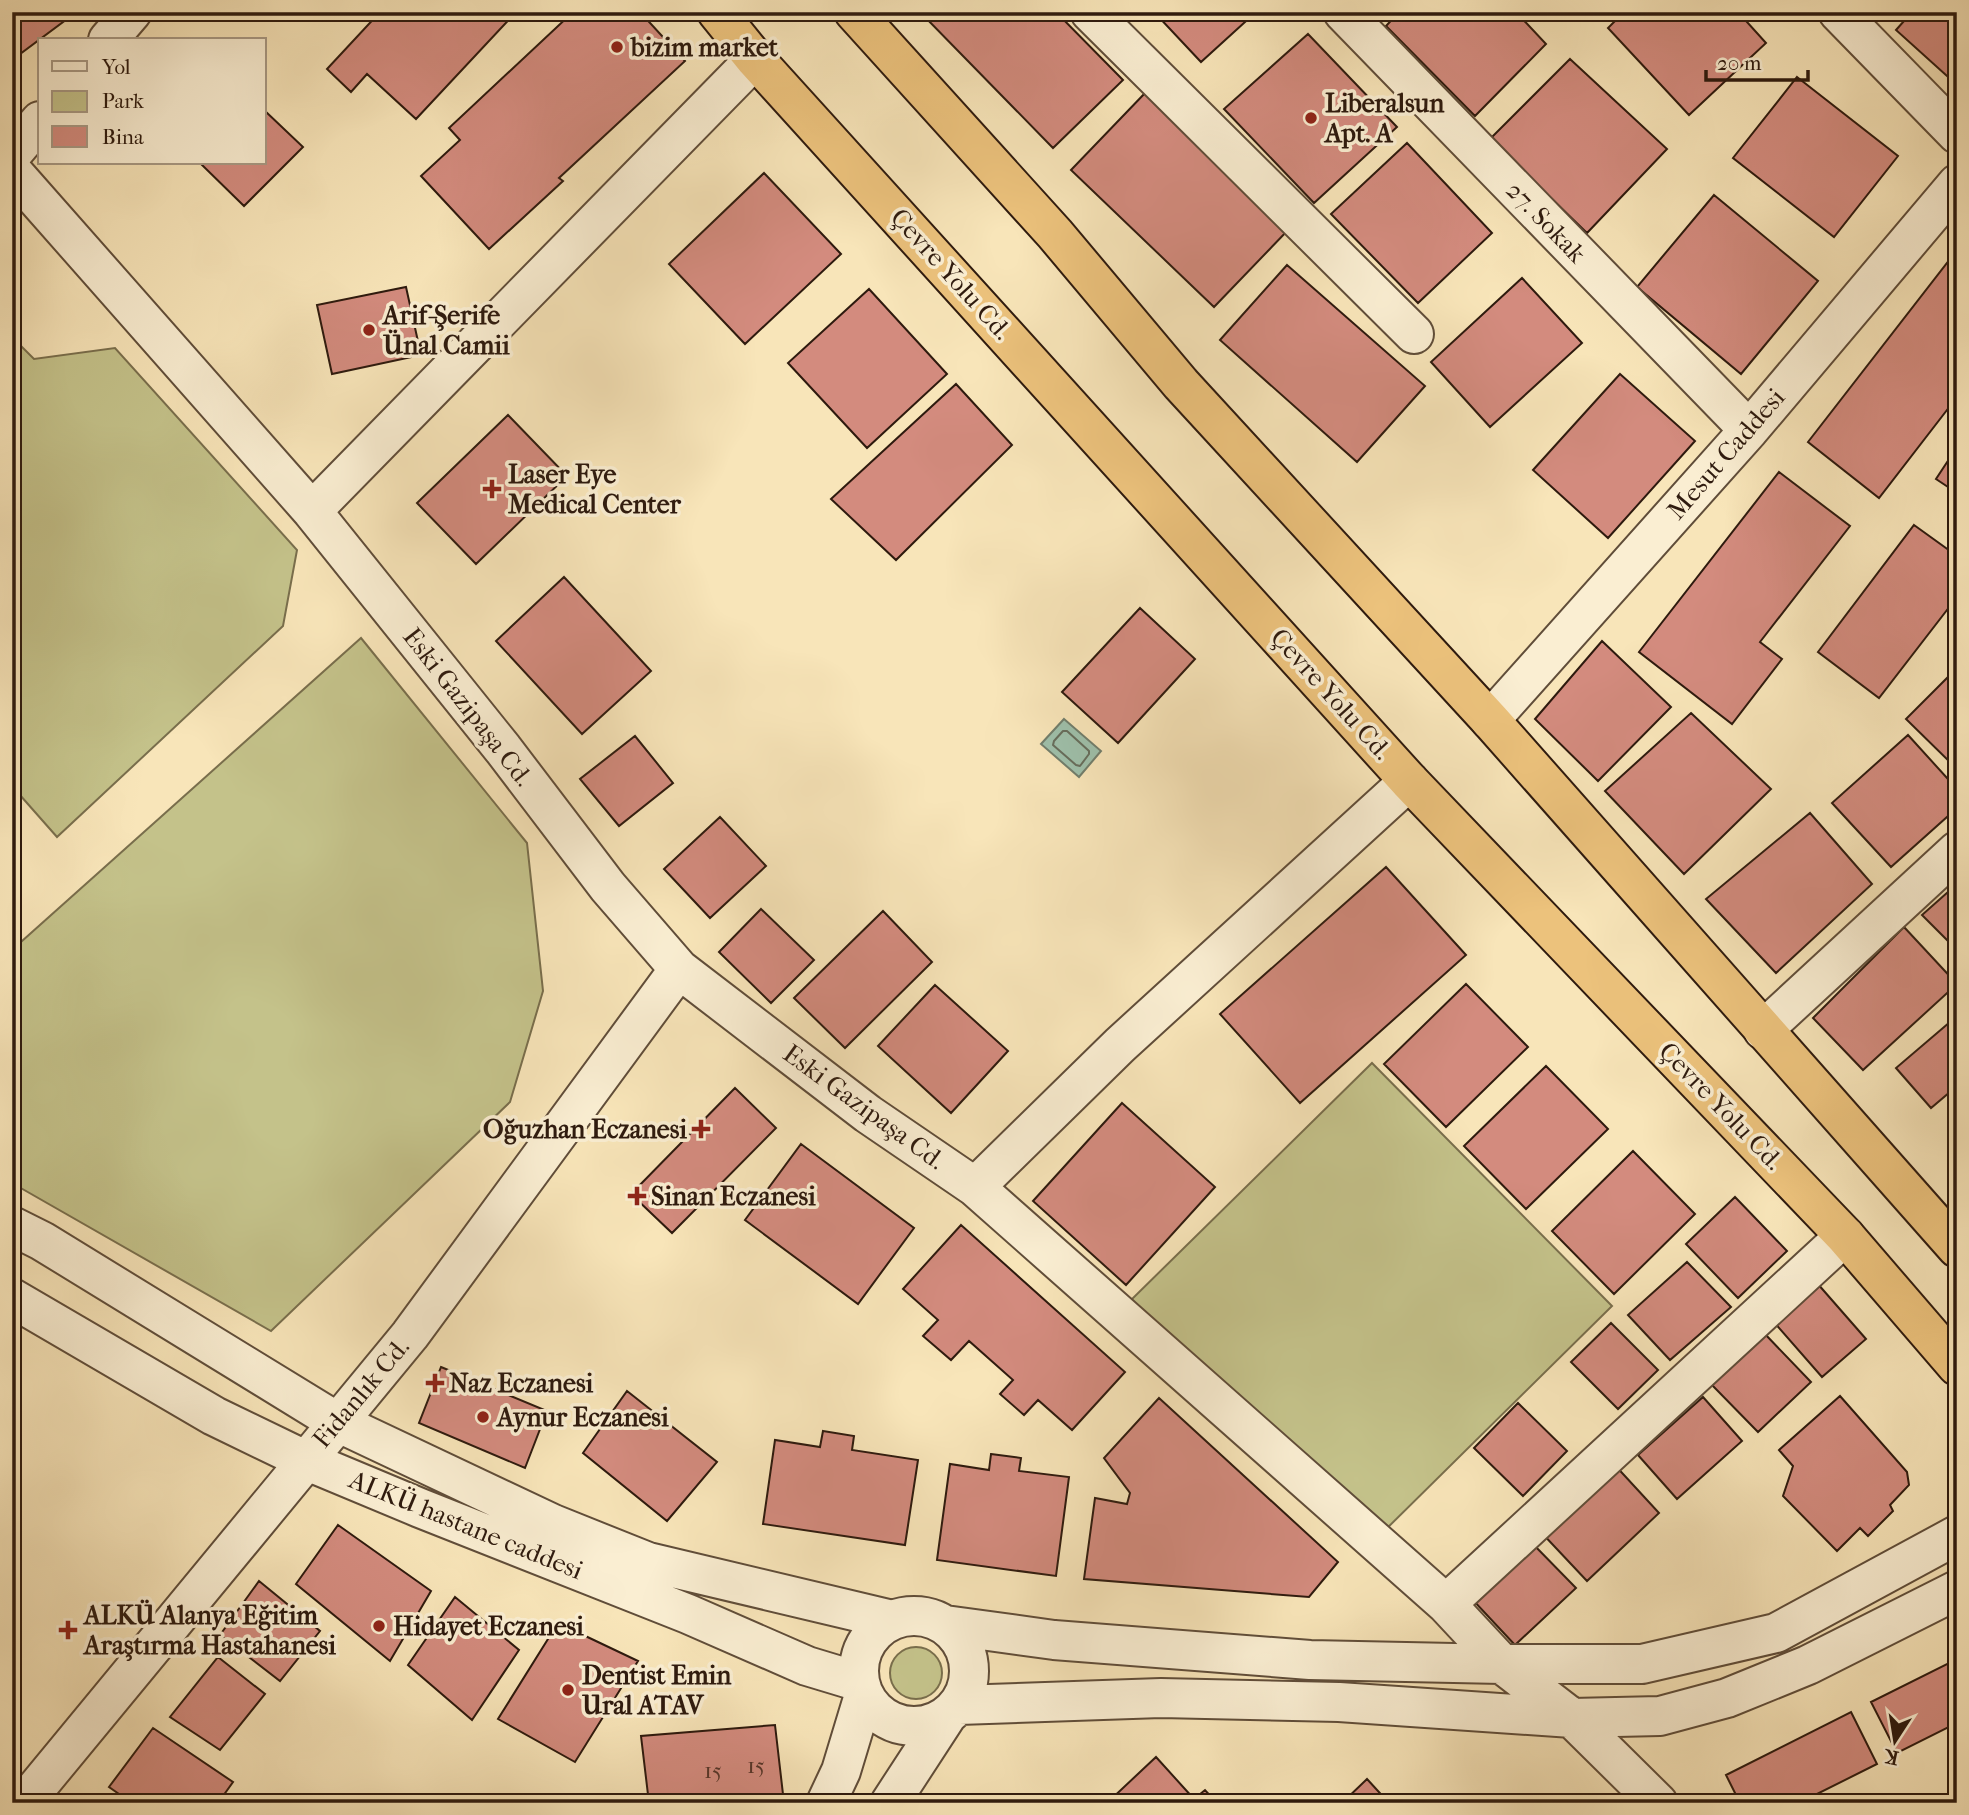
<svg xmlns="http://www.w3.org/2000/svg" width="1969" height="1815" font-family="'IM FELL French Canon',serif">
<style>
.green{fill:#c4c28a;stroke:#796e4c;stroke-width:2}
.water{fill:#9ec0ab;stroke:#717e6c;stroke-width:2}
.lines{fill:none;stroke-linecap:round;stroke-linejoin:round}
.shore{stroke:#666d5c;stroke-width:2}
.building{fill:#d38b7e;stroke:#2e1a0e;stroke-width:2}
.minor-casing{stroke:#604d39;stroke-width:42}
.highway-casing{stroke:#2e1a0e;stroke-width:42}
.minor{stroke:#faeed2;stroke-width:38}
.highway{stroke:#ecc27c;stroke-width:38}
.poi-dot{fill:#8f2418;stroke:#faeed2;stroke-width:2.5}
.labels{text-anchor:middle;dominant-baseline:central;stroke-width:7;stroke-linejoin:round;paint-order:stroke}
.number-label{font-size:23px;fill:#57362a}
.poi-label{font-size:26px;font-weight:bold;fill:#2e1a0e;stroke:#faeed2;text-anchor:start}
.street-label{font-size:26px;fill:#2e1a0e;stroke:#faeed2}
</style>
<rect width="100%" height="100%" fill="#f8e5b9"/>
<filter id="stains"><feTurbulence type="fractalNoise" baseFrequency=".00286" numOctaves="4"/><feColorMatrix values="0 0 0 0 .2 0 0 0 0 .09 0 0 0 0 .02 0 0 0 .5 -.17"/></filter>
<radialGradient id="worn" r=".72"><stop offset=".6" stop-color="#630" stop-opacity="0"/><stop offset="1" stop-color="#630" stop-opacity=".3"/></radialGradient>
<path class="green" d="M 12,337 L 34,359 L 115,348 L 297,550 L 283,626 L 57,837 L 12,786 Z
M 361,638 L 527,843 L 543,991 L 510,1102 L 271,1331 L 12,1183 L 12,950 Z
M 1372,1063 L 1612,1306 L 1370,1545 L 1129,1302 Z
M890 1673a26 26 0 1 1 52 0a26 26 0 1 1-52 0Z"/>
<path class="water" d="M 1064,719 L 1101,751 L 1079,777 L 1041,744 Z"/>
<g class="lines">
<path class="shore" d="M 1063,731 L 1067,731 L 1089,751 L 1089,754 L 1080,766 L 1076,765 L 1053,745 L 1054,741 Z"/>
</g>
<path class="building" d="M 12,12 L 61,12 L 67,19 L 12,60 Z
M 380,12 L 516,12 L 416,119 L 367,74 L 351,92 L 327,69 Z
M 573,12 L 640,12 L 685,61 L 559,178 L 563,181 L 489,249 L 421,176 L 460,140 L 449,128 Z
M 920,12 L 1056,12 L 1123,80 L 1053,148 Z
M 1154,12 L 1256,12 L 1201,62 Z
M 1399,12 L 1516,12 L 1546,44 L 1475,116 L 1386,26 Z
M 1624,12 L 1738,12 L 1766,43 L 1689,115 L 1608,28 Z
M 1912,12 L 1957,12 L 1957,85 L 1896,30 Z
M 1308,34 L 1397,127 L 1314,203 L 1224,109 Z
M 1570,59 L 1667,149 L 1587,233 L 1490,139 Z
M 1797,77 L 1898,156 L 1834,237 L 1733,158 Z
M 1147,91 L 1290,228 L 1214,307 L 1071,170 Z
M 264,110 L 303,147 L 244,206 L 201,164 L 264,163 Z
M 1407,143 L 1492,233 L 1418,303 L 1331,214 Z
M 764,173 L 841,254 L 745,344 L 669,264 Z
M 1714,195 L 1818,281 L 1741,374 L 1637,287 Z
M 1957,250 L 1957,397 L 1879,498 L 1808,442 Z
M 1287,265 L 1425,386 L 1357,462 L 1220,340 Z
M 1522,278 L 1582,343 L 1490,427 L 1431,362 Z
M 406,287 L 421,355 L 332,374 L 317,305 Z
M 869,289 L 947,374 L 867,448 L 788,363 Z
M 1620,374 L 1695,441 L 1608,538 L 1533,470 Z
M 956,384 L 1012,445 L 896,560 L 831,499 Z
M 508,415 L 567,476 L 476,564 L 417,503 Z
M 1957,447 L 1957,493 L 1936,479 Z
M 1779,472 L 1850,526 L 1760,642 L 1782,659 L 1732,724 L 1639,652 Z
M 1914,525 L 1957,556 L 1957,597 L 1879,698 L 1818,652 Z
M 564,577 L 651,671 L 582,734 L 496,641 Z
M 1140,608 L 1195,659 L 1118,743 L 1062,692 Z
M 1602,641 L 1671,707 L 1598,781 L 1535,719 Z
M 1957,668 L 1957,769 L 1906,719 Z
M 1691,713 L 1771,789 L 1684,874 L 1605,791 Z
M 1908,735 L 1957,789 L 1957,808 L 1891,867 L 1832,803 Z
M 635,736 L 673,783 L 619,826 L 580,779 Z
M 1810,813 L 1872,884 L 1776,973 L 1706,899 Z
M 720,817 L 766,866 L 710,918 L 664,869 Z
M 1386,867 L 1466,955 L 1300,1103 L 1220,1014 Z
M 1957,884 L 1957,950 L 1922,915 Z
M 761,909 L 814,960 L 771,1003 L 719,952 Z
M 883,911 L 932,962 L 845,1048 L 794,998 Z
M 1904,927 L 1957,984 L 1863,1070 L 1813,1018 Z
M 1466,984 L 1528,1047 L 1446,1127 L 1384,1064 Z
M 935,985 L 1008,1051 L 951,1113 L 878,1046 Z
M 1957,1016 L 1957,1086 L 1931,1108 L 1896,1068 Z
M 1546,1066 L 1608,1129 L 1526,1209 L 1464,1146 Z
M 735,1088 L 776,1128 L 672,1233 L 631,1194 Z
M 1122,1103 L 1215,1187 L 1126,1285 L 1033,1201 Z
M 801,1144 L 914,1228 L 858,1304 L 745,1220 Z
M 1633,1151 L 1695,1214 L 1614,1294 L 1552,1231 Z
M 1735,1197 L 1787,1251 L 1738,1298 L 1686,1244 Z
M 961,1225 L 1125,1372 L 1072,1430 L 1038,1400 L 1024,1415 L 1000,1394 L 1013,1380 L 969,1341 L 951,1360 L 923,1336 L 938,1320 L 903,1289 Z
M 1687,1262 L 1731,1307 L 1670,1360 L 1628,1315 Z
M 1817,1283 L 1866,1339 L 1822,1377 L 1773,1321 Z
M 1611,1323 L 1658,1370 L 1618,1409 L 1571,1362 Z
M 1764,1333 L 1811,1382 L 1758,1432 L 1711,1384 Z
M 441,1367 L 547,1411 L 525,1468 L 419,1423 Z
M 627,1391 L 717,1462 L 667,1521 L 583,1453 Z
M 1840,1396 L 1907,1472 L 1909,1485 L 1890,1505 L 1893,1511 L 1868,1536 L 1860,1528 L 1837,1551 L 1783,1496 L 1793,1466 L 1779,1450 Z
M 1703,1397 L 1742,1441 L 1677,1499 L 1638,1455 Z
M 1159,1398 L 1338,1562 L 1309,1597 L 1084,1579 L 1095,1498 L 1127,1504 L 1130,1493 L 1104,1458 Z
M 1518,1403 L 1567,1451 L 1523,1496 L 1474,1448 Z
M 823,1431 L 854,1436 L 852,1450 L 918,1460 L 905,1545 L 763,1524 L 775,1440 L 820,1447 Z
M 991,1454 L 1021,1458 L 1019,1471 L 1069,1477 L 1056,1576 L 937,1560 L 950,1464 L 989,1470 Z
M 1612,1462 L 1659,1513 L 1587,1581 L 1539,1530 Z
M 338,1525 L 431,1591 L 390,1661 L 296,1584 Z
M 1530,1541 L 1576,1588 L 1515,1645 L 1471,1598 Z
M 259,1581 L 320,1631 L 280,1681 L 220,1635 Z
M 455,1597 L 519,1650 L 472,1720 L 408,1665 Z
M 558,1623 L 638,1661 L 575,1762 L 498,1719 Z
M 218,1657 L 265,1694 L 220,1750 L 170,1717 Z
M 1957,1659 L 1957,1723 L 1897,1753 L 1871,1702 Z
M 1851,1712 L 1877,1764 L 1799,1803 L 1740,1803 L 1726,1775 Z
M 775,1725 L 784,1803 L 649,1803 L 641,1736 Z
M 153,1728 L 233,1782 L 218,1803 L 132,1803 L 109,1787 Z
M 1156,1757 L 1194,1799 L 1205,1790 L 1217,1803 L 1107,1803 Z
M 1367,1779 L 1389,1803 L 1342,1803 Z"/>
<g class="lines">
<defs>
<path id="minor" d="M 1090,12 L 1414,334
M 1343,12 L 1749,430
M 1838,12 L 1957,134
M 108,40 L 132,12
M 12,154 L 40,121
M 12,171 L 312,511 L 503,749 L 608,887 L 679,969 L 868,1114 L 975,1187 L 1446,1604 L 1502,1664 L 1572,1718 L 1658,1803
M 312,511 L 755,59
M 1490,720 L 1749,430 L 1957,184
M 1763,1030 L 1957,851
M 975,1187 L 1120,1045 L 1409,781
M 12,1226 L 42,1241 L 337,1422 L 553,1524 L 648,1562 L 892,1620
M 12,1298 L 214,1416 L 305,1460 L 420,1508 L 688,1614 L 807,1666 L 860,1682
M 1446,1604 L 1845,1236
M859 1671a55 55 0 1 1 110 0a55 55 0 1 1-110 0Z
M 945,1625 L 1054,1640 L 1310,1660 L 1502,1664 L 1642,1664 L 1776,1633 L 1957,1535
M 959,1705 L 1161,1698 L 1339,1702 L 1572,1718 L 1660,1716 L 1727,1698 L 1808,1665 L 1957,1590
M 24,1803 L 410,1335 L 679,969
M 826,1803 L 841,1771 L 864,1695
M 890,1803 L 946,1717"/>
<path id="highway" d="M 717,12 L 755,59 L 1409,781 L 1845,1236 L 1957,1366
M 854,12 L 1055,234 L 1181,384 L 1490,720 L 1957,1248"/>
</defs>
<use href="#minor" class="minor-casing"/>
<use href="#highway" class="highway-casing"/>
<use href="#minor" class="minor"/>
<use href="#highway" class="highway"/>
</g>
<g class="poi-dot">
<circle cx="617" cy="47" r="7"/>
<circle cx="1311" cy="118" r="7"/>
<circle cx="369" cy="330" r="7"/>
<path d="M488.5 478.5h7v7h7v7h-7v7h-7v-7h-7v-7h7z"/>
<path d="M697.5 1118.5h7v7h7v7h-7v7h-7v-7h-7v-7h7z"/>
<path d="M633.5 1185.5h7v7h7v7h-7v7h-7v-7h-7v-7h7z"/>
<path d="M431.5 1372.5h7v7h7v7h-7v7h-7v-7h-7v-7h7z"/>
<circle cx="483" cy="1417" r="7"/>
<circle cx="379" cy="1626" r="7"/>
<path d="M64.5 1619.5h7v7h7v7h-7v7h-7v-7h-7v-7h7z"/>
<circle cx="568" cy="1690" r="7"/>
</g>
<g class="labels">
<g class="number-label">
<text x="756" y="1765">15</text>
<text x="713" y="1770">15</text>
</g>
<g class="poi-label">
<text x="631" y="47">bizim market</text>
<text x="1325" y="103">Liberalsun<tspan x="1325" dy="30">Apt. A</tspan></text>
<text x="383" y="315">Arif-Şerife<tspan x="383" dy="30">Ünal Camii</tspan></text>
<text x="508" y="474">Laser Eye<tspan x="508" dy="30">Medical Center</tspan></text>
<text x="687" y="1129" text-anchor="end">Oğuzhan Eczanesi</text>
<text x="651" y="1196">Sinan Eczanesi</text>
<text x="449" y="1383">Naz Eczanesi</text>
<text x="497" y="1417">Aynur Eczanesi</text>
<text x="84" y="1615">ALKÜ Alanya Eğitim<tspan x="84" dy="30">Araştırma Hastahanesi</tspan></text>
<text x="393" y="1626">Hidayet Eczanesi</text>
<text x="582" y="1675">Dentist Emin<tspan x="582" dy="30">Ural ATAV</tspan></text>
</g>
<g class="street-label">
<text transform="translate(1546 222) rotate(46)">27. Sokak</text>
<text transform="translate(951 274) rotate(48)">Çevre Yolu Cd.</text>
<text transform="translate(1726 454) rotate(-49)">Mesut Caddesi</text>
<text transform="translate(1331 694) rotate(48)">Çevre Yolu Cd.</text>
<text transform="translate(468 707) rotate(52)">Eski Gazipaşa Cd.</text>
<text transform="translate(1721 1106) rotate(46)">Çevre Yolu Cd.</text>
<text transform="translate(864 1107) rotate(36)">Eski Gazipaşa Cd.</text>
<text transform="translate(361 1393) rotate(-50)">Fidanlık Cd.</text>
<text transform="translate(466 1525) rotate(22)">ALKÜ hastane caddesi</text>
</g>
</g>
<rect width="1969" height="1815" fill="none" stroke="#f8e5b9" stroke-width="42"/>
<rect x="14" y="14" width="1941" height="1787" fill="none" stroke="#2e1a0e" stroke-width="3.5"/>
<rect x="21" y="21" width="1927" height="1773" fill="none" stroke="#2e1a0e" stroke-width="2"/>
<rect x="38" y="38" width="228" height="126" fill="#faeed2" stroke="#a89984" stroke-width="2"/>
<rect x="52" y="61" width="35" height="10" fill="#faeed2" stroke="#a89984" stroke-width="2"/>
<text x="102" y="74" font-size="21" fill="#2e1a0e">Yol</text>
<rect x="52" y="91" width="35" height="21" fill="#c4c28a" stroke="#a89984" stroke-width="2"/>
<text x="102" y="108" font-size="21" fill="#2e1a0e">Park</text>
<rect x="52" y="126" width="35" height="21" fill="#d38b7e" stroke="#a89984" stroke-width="2"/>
<text x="102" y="144" font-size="21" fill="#2e1a0e">Bina</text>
<g transform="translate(1895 1741) rotate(192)" stroke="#faeed2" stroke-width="5" paint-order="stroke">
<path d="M0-5L12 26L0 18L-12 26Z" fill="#2e1a0e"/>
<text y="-10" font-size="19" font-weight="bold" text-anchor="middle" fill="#2e1a0e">K</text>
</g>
<path d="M1706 70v10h102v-10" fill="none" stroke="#2e1a0e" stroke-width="3.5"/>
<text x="1717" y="70" font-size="21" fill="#2e1a0e" stroke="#faeed2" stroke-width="5" paint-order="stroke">20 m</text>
<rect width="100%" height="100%" filter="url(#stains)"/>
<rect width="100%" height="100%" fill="url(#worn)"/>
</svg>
